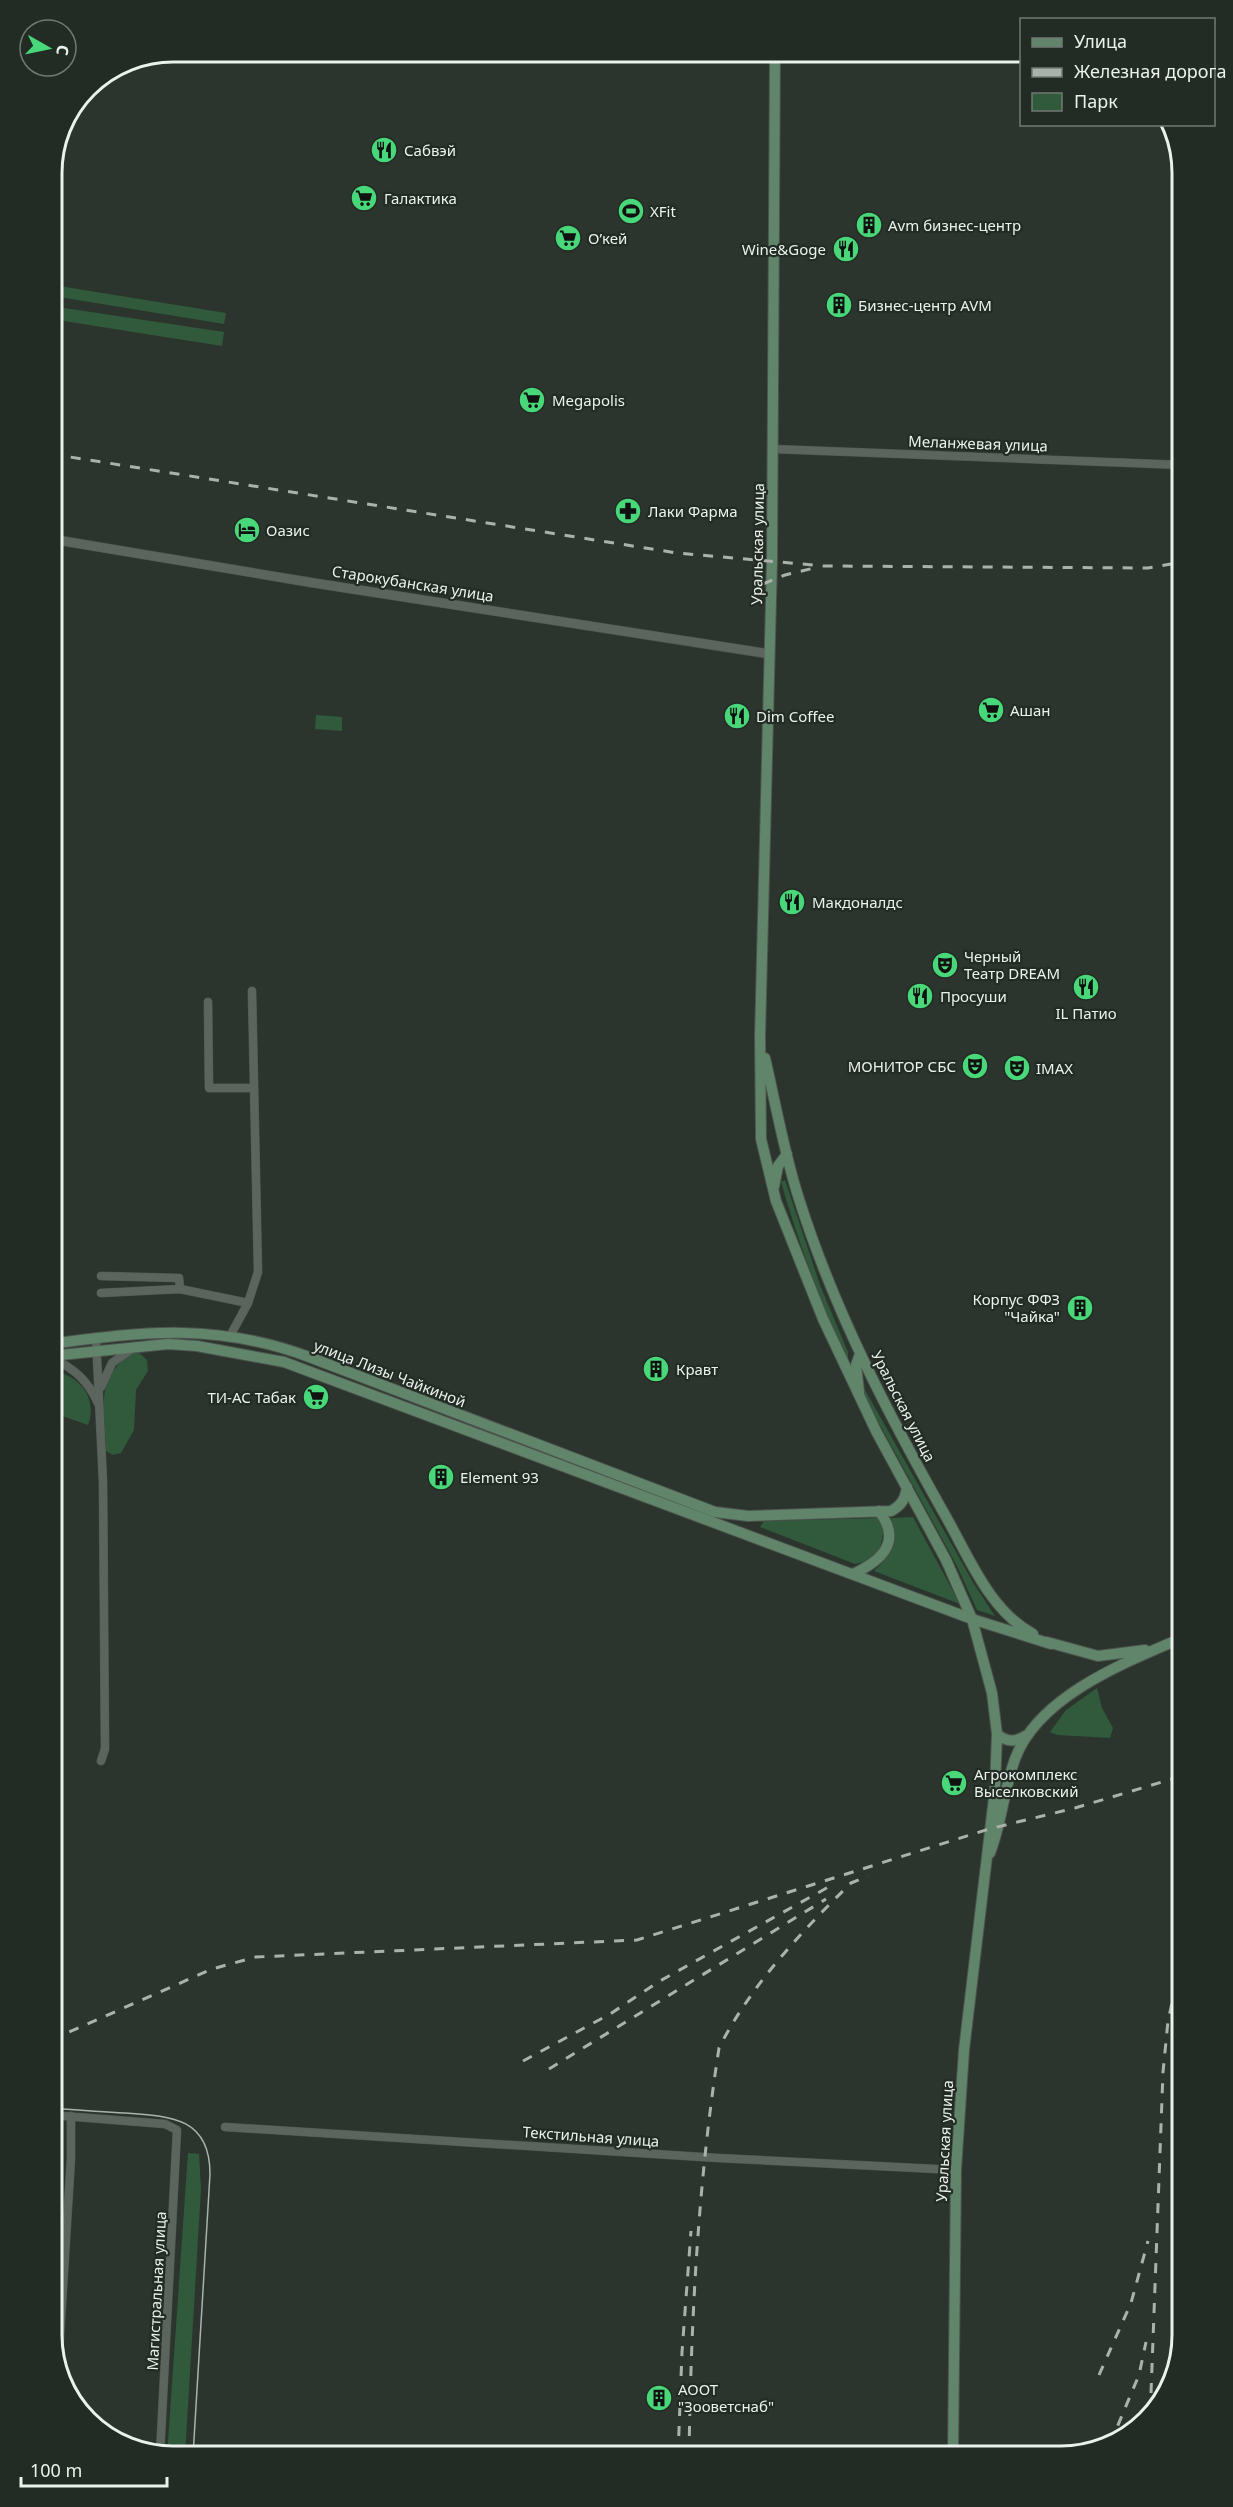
<svg xmlns="http://www.w3.org/2000/svg" width="1233" height="2507" font-family="'Noto Sans',sans-serif">
<style>
.green{fill:#31593b}
.lines{fill:none;stroke-linecap:round;stroke-linejoin:round}
.minor-casing{stroke:#4c534e;stroke-width:9}
.tertiary-casing{stroke:#4c534e;stroke-width:10}
.secondary-casing{stroke:#4c534e;stroke-width:12}
.minor{stroke:#5b655d;stroke-width:8}
.tertiary{stroke:#5b655d;stroke-width:9}
.secondary{stroke:#61856a;stroke-width:10}
.tram{stroke:#abb2ac;stroke-width:1.5}
.rail{stroke:#abb2ac;stroke-width:3;stroke-dasharray:10 10;stroke-linecap:butt}
.labels{text-anchor:middle;dominant-baseline:central;stroke-width:4.5;stroke-linejoin:round;paint-order:stroke}
.poi-label{font-size:15px;fill:#ebf1ec;stroke:#222b24;text-anchor:start}
.street-label{font-size:15px;fill:#ebf1ec;stroke:#222b24}
.rim{fill:none;stroke:#ebf1ec;stroke-width:3}
</style>
<rect width="100%" height="100%" fill="#2c352d"/>
<path class="green" d="M 53,285 L 226,313 L 224,324 L 53,296 Z
M 51,306 L 224,332 L 222,346 L 51,319 Z
M 316,715 L 342,717 L 342,731 L 315,729 Z
M 785,1180 L 820,1285 L 848,1352 L 848,1359 L 844,1356 C 820,1299 798,1242 781,1182 Z
M 137,1351 L 147,1360 L 148,1371 L 136,1390 L 134,1430 L 121,1453 L 113,1455 L 106,1451 C 105,1408 93,1374 137,1351 Z
M 51,1371 C 79,1374 98,1397 88,1425 L 51,1412 Z
M 860,1381 L 974,1584 L 995,1616 L 977,1610 L 957,1566 L 857,1383 Z
M 913,1517 L 960,1604 L 874,1571 C 891,1555 899,1541 891,1518 Z
M 878,1518 L 884,1529 L 879,1553 L 868,1561 L 855,1564 L 760,1527 L 764,1521 Z
M 1097,1688 L 1102,1708 L 1113,1728 L 1110,1738 L 1057,1735 L 1050,1732 L 1066,1710 Z
M 188,2153 L 199,2154 L 201,2189 L 185,2456 L 167,2456 Z"/>
<g class="lines">
<defs>
<path id="minor" d="M 773,449 L 1182,465
M 208,1002 L 209,1088 L 254,1088
M 101,1276 L 179,1278 L 180,1289 L 248,1303
M 101,1293 L 180,1289
M 230,1336 L 248,1303 L 258,1272 L 252,991
M 96,1338 L 103,1482 L 105,1749 L 101,1761
M 51,1357 C 74,1369 87,1379 98,1403
M 101,1387 L 112,1363 L 129,1351
M 51,2115 L 165,2124 L 177,2130 L 160,2454
M 225,2127 L 718,2158 L 956,2170
M 58,2368 L 71,2158 L 71,2116"/>
<path id="tertiary" d="M 51,539 L 314,583 L 770,654"/>
<path id="secondary" d="M 775,51 L 772,560 L 760,1037 L 761,1139 L 776,1201 L 823,1319 L 876,1431 L 946,1560 L 972,1619 L 992,1693 L 997,1734 L 995,1789 L 964,2050 L 956,2170 L 953,2456
M 765,1058 C 776,1105 784,1153 799,1199 C 834,1310 888,1414 945,1515 C 969,1557 989,1610 1033,1634
M 774,1187 L 778,1166 L 787,1154
M 51,1344 C 145,1331 218,1323 309,1357 L 715,1512 L 748,1516 L 891,1511 C 902,1505 905,1499 907,1487
M 51,1356 L 168,1344 L 197,1346 L 284,1362 L 972,1619 L 1051,1644
M 859,1392 L 856,1365 L 860,1354
M 853,1574 C 881,1561 903,1542 879,1511
M 1047,1642 L 1098,1656 L 1145,1650
M 997,1734 C 1008,1743 1015,1742 1027,1735
M 990,1853 C 1002,1822 1004,1789 1015,1759 C 1038,1696 1126,1662 1182,1638"/>
</defs>
<use href="#minor" class="minor-casing"/>
<use href="#tertiary" class="tertiary-casing"/>
<use href="#secondary" class="secondary-casing"/>
<use href="#minor" class="minor"/>
<use href="#tertiary" class="tertiary"/>
<use href="#secondary" class="secondary"/>
<path class="tram" d="M 51,2108 C 76,2110 101,2112 125,2113 C 170,2116 210,2117 210,2174 L 193,2456"/>
<path class="rail" d="M 51,454 L 677,553 L 824,566 L 1148,568 L 1182,562
M 763,584 L 785,575 L 814,568
M 51,2040 L 212,1969 L 256,1957 L 637,1940 L 989,1829 L 1075,1808 L 1182,1776
M 523,2061 L 610,2014 L 660,1981 L 832,1885
M 549,2069 L 826,1899
M 1099,2375 L 1131,2303 L 1148,2241
M 1151,2393 L 1163,2072 L 1168,2021 L 1182,1958
M 1110,2444 L 1139,2375 L 1146,2342
M 678,2456 L 682,2352 L 691,2231
M 689,2456 C 691,2320 698,2182 719,2048 C 750,1986 802,1931 851,1883 L 868,1876"/>
</g>
<defs>
<symbol id="restaurant-disc" viewBox="-11 -11 22 22"><circle r="9.5" fill="#48d779" stroke="#222b24"/><path d="M-5-6h1v4h1v-4h1v4h1v-4h1v5L-1.5 .5V6h-2V.5L-5-1ZM5-6V6H3V1.5H1.5Q1.5-4 5-6Z" fill="#111"/></symbol>
<symbol id="supermarket-disc" viewBox="-11 -11 22 22"><circle r="9.5" fill="#48d779" stroke="#222b24"/><path d="M-6-5.5h2.5l.6 2H6L4.5 2H-2.5L-4.4-4H-6ZM-1.5 3.2a1.3 1.3 0 1 0 .1 0ZM3 3.2a1.3 1.3 0 1 0 .1 0Z" fill="#111"/></symbol>
<symbol id="stadium-disc" viewBox="-11 -11 22 22"><circle r="9.5" fill="#48d779" stroke="#222b24"/><path d="M0-5a6.5 5 0 1 0 0 10a6.5 5 0 1 0 0-10ZM-3.5-1.8h7v3.6h-7Z" fill="#111"/></symbol>
<symbol id="building-disc" viewBox="-11 -11 22 22"><circle r="9.5" fill="#48d779" stroke="#222b24"/><path d="M-4-6H4V6H1V3H-1V6H-4ZM-2.5-4.3h1.7v1.8h-1.7ZM.8-4.3h1.7v1.8H.8ZM-2.5-1h1.7V.8h-1.7ZM.8-1h1.7V.8H.8Z" fill="#111"/></symbol>
<symbol id="pharmacy-disc" viewBox="-11 -11 22 22"><circle r="9.5" fill="#48d779" stroke="#222b24"/><path d="M-2-6h4v4h4v4h-4v4h-4v-4h-4v-4h4Z" fill="#111"/></symbol>
<symbol id="hotel-disc" viewBox="-11 -11 22 22"><circle r="9.5" fill="#48d779" stroke="#222b24"/><path d="M-6-4.5h1.5V1H6V5H4.5V3h-9V5H-6ZM-4 0a1.8 1.8 0 1 1 3.6 0ZM.5 0V-2.5h3Q6-2.5 6 0Z" fill="#111"/></symbol>
<symbol id="theatre-disc" viewBox="-11 -11 22 22"><circle r="9.5" fill="#48d779" stroke="#222b24"/><path d="M-5-5.5Q0-4 5-5.5V0Q5 5 0 6Q-5 5-5 0ZM-3.3-2.5H-1v1.5H-3.3ZM1-2.5H3.3v1.5H1ZM-2.8 1Q0 5.5 2.8 1Z" fill="#111"/></symbol>
</defs>
<g fill-rule="evenodd">
<use href="#restaurant-disc" x="369" y="135" width="30" height="30"/>
<use href="#supermarket-disc" x="349" y="183" width="30" height="30"/>
<use href="#stadium-disc" x="616" y="196" width="30" height="30"/>
<use href="#building-disc" x="854" y="210" width="30" height="30"/>
<use href="#supermarket-disc" x="553" y="223" width="30" height="30"/>
<use href="#restaurant-disc" x="831" y="234" width="30" height="30"/>
<use href="#building-disc" x="824" y="290" width="30" height="30"/>
<use href="#supermarket-disc" x="517" y="385" width="30" height="30"/>
<use href="#pharmacy-disc" x="613" y="496" width="30" height="30"/>
<use href="#hotel-disc" x="232" y="515" width="30" height="30"/>
<use href="#supermarket-disc" x="976" y="695" width="30" height="30"/>
<use href="#restaurant-disc" x="722" y="701" width="30" height="30"/>
<use href="#restaurant-disc" x="777" y="887" width="30" height="30"/>
<use href="#theatre-disc" x="930" y="950" width="30" height="30"/>
<use href="#restaurant-disc" x="1071" y="972" width="30" height="30"/>
<use href="#restaurant-disc" x="905" y="981" width="30" height="30"/>
<use href="#theatre-disc" x="960" y="1051" width="30" height="30"/>
<use href="#theatre-disc" x="1002" y="1053" width="30" height="30"/>
<use href="#building-disc" x="1065" y="1293" width="30" height="30"/>
<use href="#building-disc" x="641" y="1354" width="30" height="30"/>
<use href="#supermarket-disc" x="301" y="1382" width="30" height="30"/>
<use href="#building-disc" x="426" y="1462" width="30" height="30"/>
<use href="#supermarket-disc" x="939" y="1768" width="30" height="30"/>
<use href="#building-disc" x="644" y="2383" width="30" height="30"/>
</g>
<g class="labels">
<g class="poi-label">
<text x="404" y="150">Сабвэй</text>
<text x="384" y="198">Галактика</text>
<text x="650" y="211">XFit</text>
<text x="888" y="225">Avm бизнес-центр</text>
<text x="588" y="238">О’кей</text>
<text x="826" y="249" text-anchor="end">Wine&amp;Goge</text>
<text x="858" y="305">Бизнес-центр AVM</text>
<text x="552" y="400">Megapolis</text>
<text x="648" y="511">Лаки Фарма</text>
<text x="266" y="530">Оазис</text>
<text x="1010" y="710">Ашан</text>
<text x="756" y="716">Dim Coffee</text>
<text x="812" y="902">Макдоналдс</text>
<text x="964" y="956">Черный<tspan x="964" dy="17">Театр DREAM</tspan></text>
<text x="940" y="996">Просуши</text>
<text x="1086" y="1013" text-anchor="middle">IL Патио</text>
<text x="956" y="1066" text-anchor="end">МОНИТОР СБС</text>
<text x="1036" y="1068">IMAX</text>
<text x="1060" y="1299" text-anchor="end">Корпус ФФЗ<tspan x="1060" dy="17">"Чайка"</tspan></text>
<text x="676" y="1369">Кравт</text>
<text x="296" y="1397" text-anchor="end">ТИ-АС Табак</text>
<text x="460" y="1477">Element 93</text>
<text x="974" y="1774">Агрокомплекс<tspan x="974" dy="17">Выселковский</tspan></text>
<text x="678" y="2389">АООТ<tspan x="678" dy="17">"Зооветснаб"</tspan></text>
</g>
<g class="street-label">
<text transform="translate(978 443) rotate(2)">Меланжевая улица</text>
<text transform="translate(757 544) rotate(-89)">Уральская улица</text>
<text transform="translate(413 583) rotate(9)">Старокубанская улица</text>
<text transform="translate(390 1373) rotate(21)">улица Лизы Чайкиной</text>
<text transform="translate(904 1406) rotate(63)">Уральская улица</text>
<text transform="translate(591 2136) rotate(4)">Текстильная улица</text>
<text transform="translate(944 2141) rotate(-87)">Уральская улица</text>
<text transform="translate(156 2291) rotate(-87)">Магистральная улица</text>
</g>
</g>
<path d="M0 0H1233V2507H0ZM173 62H1061A111 111 0 0 1 1172 173V2335A111 111 0 0 1 1061 2446H173A111 111 0 0 1 62 2335V173A111 111 0 0 1 173 62Z" fill="#222b24" fill-rule="evenodd"/>
<path class="rim" d="M173 62H1061A111 111 0 0 1 1172 173V2335A111 111 0 0 1 1061 2446H173A111 111 0 0 1 62 2335V173A111 111 0 0 1 173 62Z"/>
<rect x="1020" y="18" width="195" height="108" fill="#222b24" stroke="#727a74" stroke-width="1.5"/>
<rect x="1032" y="38" width="30" height="9" fill="#61856a" stroke="#727a74" stroke-width="1.5"/>
<text x="1074" y="48" font-size="18" fill="#ebf1ec">Улица</text>
<rect x="1032" y="68" width="30" height="9" fill="#abb2ac" stroke="#727a74" stroke-width="1.5"/>
<text x="1074" y="78" font-size="18" fill="#ebf1ec">Железная дорога</text>
<rect x="1032" y="93" width="30" height="18" fill="#31593b" stroke="#727a74" stroke-width="1.5"/>
<text x="1074" y="108" font-size="18" fill="#ebf1ec">Парк</text>
<g transform="translate(48 48) rotate(99)"><circle r="28" fill="#222b24" stroke="#727a74" stroke-width="1.5"/>
<path d="M0-4.5L10 22L0 15L-10 22Z" fill="#48d779"/>
<text y="-9" font-size="16" font-weight="bold" text-anchor="middle" fill="#ebf1ec">С</text>
</g>
<path d="M21 2477v9h146v-9" fill="none" stroke="#ebf1ec" stroke-width="3"/>
<text x="30" y="2477" font-size="18" fill="#ebf1ec" stroke="#222b24" stroke-width="4.5" paint-order="stroke">100 m</text>
</svg>
